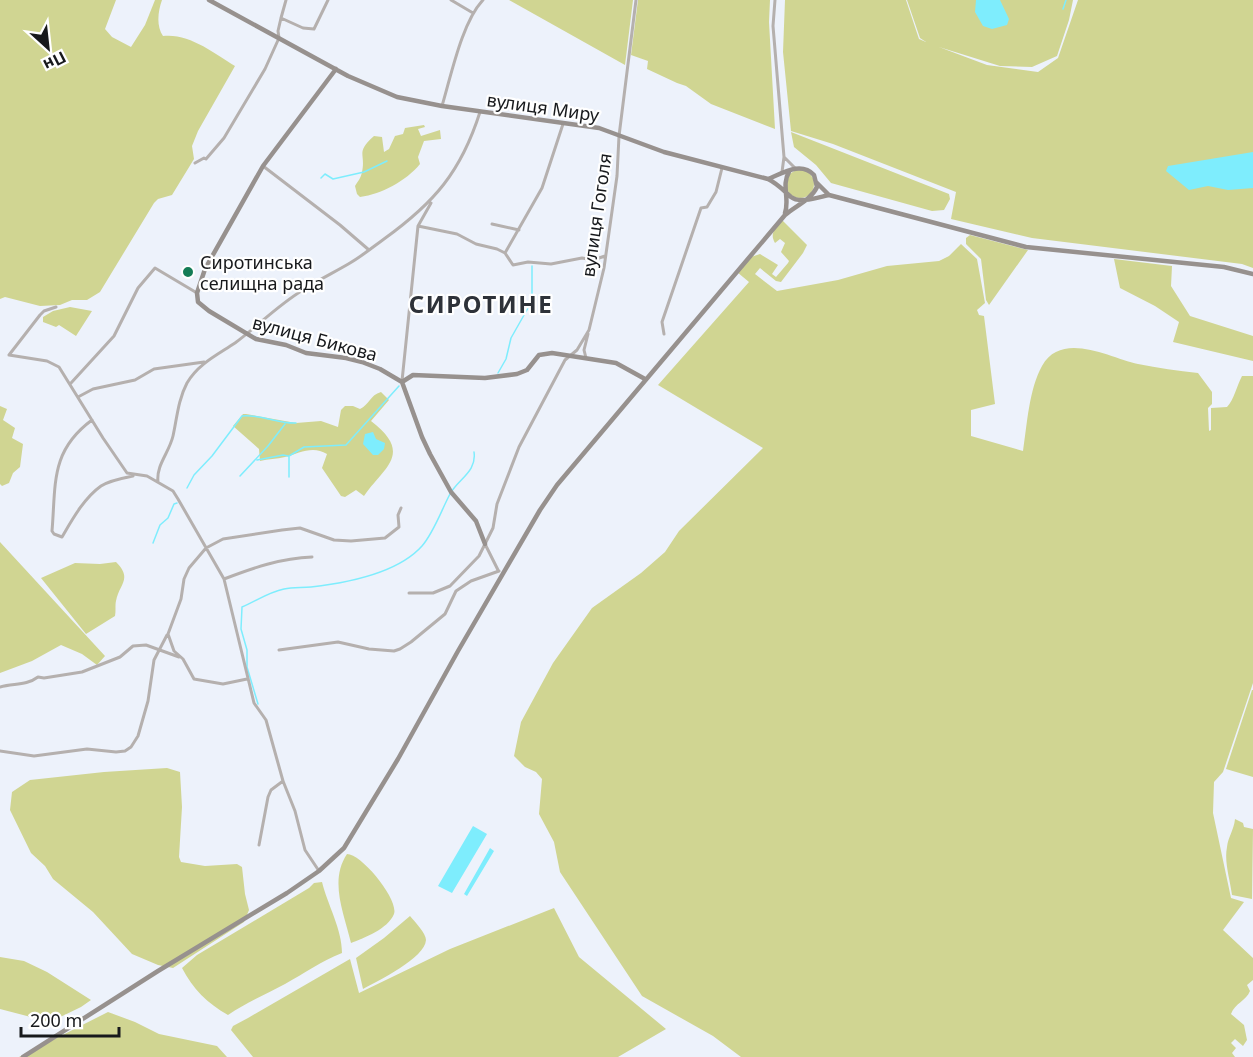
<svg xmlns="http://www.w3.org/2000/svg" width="1253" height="1057" font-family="'Noto Sans',sans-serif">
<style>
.green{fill:#d0d592}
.water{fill:#7eedfd}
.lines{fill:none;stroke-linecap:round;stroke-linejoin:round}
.stream{stroke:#7eedfd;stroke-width:1.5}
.street{stroke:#b5b0ae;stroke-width:3}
.secondary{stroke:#97918e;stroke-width:4.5}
.poi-dot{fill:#147c56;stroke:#fff;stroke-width:2}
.labels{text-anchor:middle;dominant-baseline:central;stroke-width:4.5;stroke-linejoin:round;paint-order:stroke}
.street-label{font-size:18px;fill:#17191c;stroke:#fff}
.poi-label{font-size:18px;fill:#17191c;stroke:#fff;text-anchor:start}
.district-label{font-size:24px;font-weight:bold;letter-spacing:1.5px;fill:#2e3239;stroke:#fff}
</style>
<rect width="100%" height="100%" fill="#edf2fb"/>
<path class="green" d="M 0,0 L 116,0 L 105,29 L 112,37 L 131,47 L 145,25 L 155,0 L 162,0 C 158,11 156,26 163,36 C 189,33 214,53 235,66 L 198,131 L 192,146 L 194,159 L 172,195 L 158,199 L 154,203 L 100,292 L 87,300 L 72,300 L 60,305 L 40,306 L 5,297 L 0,299 Z
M 509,0 L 633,0 L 625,65 Z
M 638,0 L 770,0 L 769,22 L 775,129 L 711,104 L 686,86 L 677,83 L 647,69 L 648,61 L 631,55 Z
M 785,0 L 906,0 L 919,39 L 926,42 L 920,38 L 907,0 L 1073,0 L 1069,20 L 1057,56 L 1032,67 L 1000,66 L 939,47 L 987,65 L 1038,72 L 1058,58 L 1078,0 L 1253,0 L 1253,268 L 1242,264 L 1032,238 L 951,219 L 956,192 L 833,144 L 791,131 L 783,52 Z
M 424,125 L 425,127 L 418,129 L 421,136 L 440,130 L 441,139 L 424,141 L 418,157 L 420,164 C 406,181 382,194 360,197 L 357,194 L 355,186 C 358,181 361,178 362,172 C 366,153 355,153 374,136 L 382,137 L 384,152 L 389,149 L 395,136 L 403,134 L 405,128 Z
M 791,132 L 949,194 L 950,199 L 944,210 L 932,211 L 831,183 L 816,165 L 794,147 Z
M786 184a14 14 0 1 1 28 0a14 14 0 1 1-28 0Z
M 782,220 L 807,245 L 803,253 L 781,282 L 776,281 L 760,268 L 755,274 L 777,291 L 838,280 L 887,266 L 939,261 L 949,256 L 961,244 L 977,259 L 985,303 L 977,310 L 979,315 L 984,316 L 995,404 L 971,410 L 971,436 L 1023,451 C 1027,425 1029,389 1042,366 C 1062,330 1110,358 1138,364 C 1158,368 1178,371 1198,373 L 1212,392 L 1212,404 L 1208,408 L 1209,431 L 1211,430 L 1211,408 L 1227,407 C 1234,400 1237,385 1242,376 L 1253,376 L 1253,683 L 1223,772 L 1214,782 L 1213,813 L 1231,898 L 1244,902 L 1223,930 L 1253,958 L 1253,980 L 1247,985 L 1250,991 C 1246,1001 1235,1003 1231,1014 L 1244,1025 L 1247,1040 L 1243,1046 L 1235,1039 L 1231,1043 L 1236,1048 L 1232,1053 L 1235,1057 L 741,1057 L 713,1036 L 642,996 L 560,872 L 554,842 L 539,814 L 542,779 L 536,772 L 525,767 L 514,756 L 521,722 L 553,663 L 592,608 L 641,573 L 665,552 L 679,531 L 763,448 L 658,385 L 749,282 L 737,272 L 751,257 L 760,254 L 778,265 L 772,274 L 776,277 L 788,263 L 789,261 L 781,252 L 785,243 L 780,239 L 775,243 C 769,233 776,228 782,220 Z
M 970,235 L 1028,250 L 989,305 L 986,300 L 981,259 L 966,244 L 966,238 Z
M 1114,259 L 1172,266 L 1171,286 L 1190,316 L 1253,336 L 1253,361 L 1173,342 L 1179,322 L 1155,306 L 1120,288 Z
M 70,307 L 92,311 L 76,336 L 59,325 L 56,327 L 43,322 L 43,317 L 53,311 Z
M 381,392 L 389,400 L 371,421 C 414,454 384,467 364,496 L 356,490 L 345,497 L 341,496 L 322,468 L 327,454 C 313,445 299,453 285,457 C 277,459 268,459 260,461 L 259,449 L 233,426 L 243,414 L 246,414 L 296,423 L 321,421 L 338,427 L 341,410 L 345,406 L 353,406 L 360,409 C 369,405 370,395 381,392 Z
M 0,406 L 7,409 L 3,420 L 15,428 L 12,438 L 23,444 L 20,467 L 13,473 L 9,483 L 2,486 L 0,484 Z
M 0,542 L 105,656 L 97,665 L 82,654 L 61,645 L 32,661 L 0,673 Z
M 116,562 C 133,579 119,584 116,601 C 115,605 116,611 115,616 L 86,634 L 41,578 L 75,563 L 100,564 Z
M 1252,690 L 1253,690 L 1253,777 L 1226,769 Z
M 167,768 L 180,772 L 182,807 L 179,857 L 181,862 L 205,866 L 237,864 L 242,867 L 245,894 L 249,910 L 244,922 L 173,968 L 158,965 L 132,954 L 93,912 L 53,879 L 45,866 L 31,853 L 10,810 L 12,792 L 30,780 L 104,772 Z
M 1235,819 L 1243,823 L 1244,827 L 1253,829 L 1252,899 L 1232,895 C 1230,879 1224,862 1227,847 C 1228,837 1234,830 1235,819 Z
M 347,854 C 362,854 399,900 394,914 C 388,929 364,938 351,943 C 344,913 329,881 347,854 Z
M 322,882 C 328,906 342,929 342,953 C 321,961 305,973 285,984 C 266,994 246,1003 228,1015 C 207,1003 193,989 182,968 L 197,955 L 309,888 L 314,883 Z
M 554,908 L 579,957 L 666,1029 L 618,1057 L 253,1057 L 231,1030 L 233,1026 L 248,1018 L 350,959 L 359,993 L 450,949 Z
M 410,916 C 415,922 426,933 426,940 C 425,958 378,981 363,989 L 356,958 L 384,938 Z
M 0,957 L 24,961 L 47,972 L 91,1000 L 81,1007 L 50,1022 L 0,1009 Z
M 108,1012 L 135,1022 L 159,1034 L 217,1046 L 227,1057 L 19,1057 Z"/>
<path class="water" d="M 976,0 L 1000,0 L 1009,19 L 1007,25 L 992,29 L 983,26 L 975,12 Z
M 1253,152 L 1253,188 L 1228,190 L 1208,186 L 1189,190 L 1166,171 L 1168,166 Z
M 373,432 L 376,439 L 385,443 L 384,449 L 378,455 L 373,455 L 363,444 L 365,434 Z
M 473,826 L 487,834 L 452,893 L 438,886 Z
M 490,848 L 494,851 L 467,896 L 464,894 Z"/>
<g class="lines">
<path class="stream" d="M 1063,9 L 1066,0
M 321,178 L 325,174 L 333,179 L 364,172 L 387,161
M 498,373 L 506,359 L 511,338 L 532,301 L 532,266
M 257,460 L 283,455 L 288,456
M 240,476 L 268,446 L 285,424
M 289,477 L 289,456 L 304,447 L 346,445 L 399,386
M 187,488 L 194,475 L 212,456 L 242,416 C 261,414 278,424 296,423
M 153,543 L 160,525 L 168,518 L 174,504 L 177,503
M 258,704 L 247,667 L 247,650 L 241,629 L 242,607 C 256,601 269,592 284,589 C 293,587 302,588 311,587 C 346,583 397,574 422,546 C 434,532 441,511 450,494 C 458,479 477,472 474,452"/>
<path class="street" d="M 451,0 L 473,13
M 775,0 L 773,26 L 784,157 L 782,172
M 281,18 L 286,0
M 442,106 C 451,76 462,22 483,0
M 784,157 L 795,168
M 195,163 L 204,158 L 206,159 L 224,138 L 265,69 L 279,38 L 278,31 L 281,18 L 303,28 L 314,29 L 328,0
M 263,166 L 340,225 L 369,250
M 492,224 L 519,230
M 418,226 L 457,234 L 476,244 L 497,249 L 505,253 L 513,265 L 528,262 L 551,264 L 582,258 L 593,260 L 605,256
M 505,253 L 542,188 L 563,124
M 664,334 L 662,322 L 701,208 L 707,207 L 716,192 L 722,168
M 9,355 L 47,361 L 59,367 L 103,438 L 127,473 L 147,476 L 173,491 L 178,499 L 224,579 L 254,703 L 266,720 L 283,781 L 295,811 L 305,850 L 319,871
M 9,355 L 40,315 L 44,311 L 56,307
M 586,358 L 584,350 L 588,334
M 402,381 L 418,226 L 431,203
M 71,383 L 114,336 L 138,288 L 155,268 L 197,293
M 78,397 L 93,389 L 135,380 L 154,369 L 204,362
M 92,420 C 50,451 56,484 52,531 L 54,534 L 62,537 C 72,520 84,498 101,486 C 110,480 123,478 133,476
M 158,482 C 156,465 169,453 173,436 C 177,418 178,400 187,383 C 198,364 217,355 235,343 C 258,326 278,305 303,290 C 318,280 335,272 350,263 C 362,256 373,247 384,239 C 434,203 461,172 480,112
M 485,544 L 498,570
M 224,579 C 253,568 281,558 312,557
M 409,593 L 433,593 L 450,586 L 479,556 L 493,528 L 497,504 L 519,447 L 565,360 L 577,350 L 589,330 L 604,268 L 617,176 L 619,136 L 636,0
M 279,650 L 338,642 L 369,649 L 394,651 L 400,649 L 411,642 L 445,614 L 456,591 L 471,581 L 499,571
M 247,679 L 223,684 L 194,679 L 183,659 L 174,651 L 168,634 L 181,599 L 184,579 L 189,568 L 206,548 L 223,539 L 282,530 L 300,528 L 334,540 L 351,541 L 385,538 L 399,527 L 398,515 L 401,508
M 0,687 C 14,683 26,686 38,677 L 44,678 L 82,672 L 120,657 L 133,646 L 146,645 L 179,657
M 0,751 L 34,756 L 87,749 L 116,752 L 125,751 L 131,747 L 138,736 L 148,701 L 154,660 L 167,635
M 259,845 L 268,797 L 271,790 L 283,781"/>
<path class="secondary" d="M 209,0 L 348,76 L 397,97 L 442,106 L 599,128 L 664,152 L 768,179 C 778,184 783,190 791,197 C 800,204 819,197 829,195 L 1026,247 L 1224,267 L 1253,274
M 336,69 L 263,166 L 205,269 L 197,293 L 198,302 L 209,311 L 256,339 L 286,345 L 306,353 L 346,358 L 362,362 L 380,369 L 402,382 L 422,437 L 430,454 L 451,492 L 476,521 L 485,544
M 817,183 L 829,195
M 785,213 C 790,199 781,185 789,172
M 402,382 L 413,375 L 485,378 L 517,374 L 527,370 L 539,355 L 552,353 L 616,363 L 645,379
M 23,1057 L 158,971 L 287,893 L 319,871 L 344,848 L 398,759 L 458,651 L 540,510 L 557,485 L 785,215 C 795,206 811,200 817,187 L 814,175 C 801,161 783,173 768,179"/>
</g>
<circle class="poi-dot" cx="188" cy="272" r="6"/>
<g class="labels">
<g class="street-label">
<text transform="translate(543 107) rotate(8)">вулиця Миру</text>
<text transform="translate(596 215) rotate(-82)">вулиця Гоголя</text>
<text transform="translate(315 338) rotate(15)">вулиця Бикова</text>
</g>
<g class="poi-label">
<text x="200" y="262">Сиротинська<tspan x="200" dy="21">селищна рада</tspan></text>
</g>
<g class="district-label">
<text x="481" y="303">СИРОТИНЕ</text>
</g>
</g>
<g transform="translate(48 48) rotate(153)" stroke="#ffffff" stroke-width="4.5" paint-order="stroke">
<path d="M0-4.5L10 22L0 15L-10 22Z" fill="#17191c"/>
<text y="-9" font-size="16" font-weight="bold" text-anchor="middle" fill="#17191c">Пн</text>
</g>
<path d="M21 1027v9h98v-9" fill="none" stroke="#17191c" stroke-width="3"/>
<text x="30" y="1027" font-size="18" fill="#17191c" stroke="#ffffff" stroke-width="4.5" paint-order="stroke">200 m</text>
</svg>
